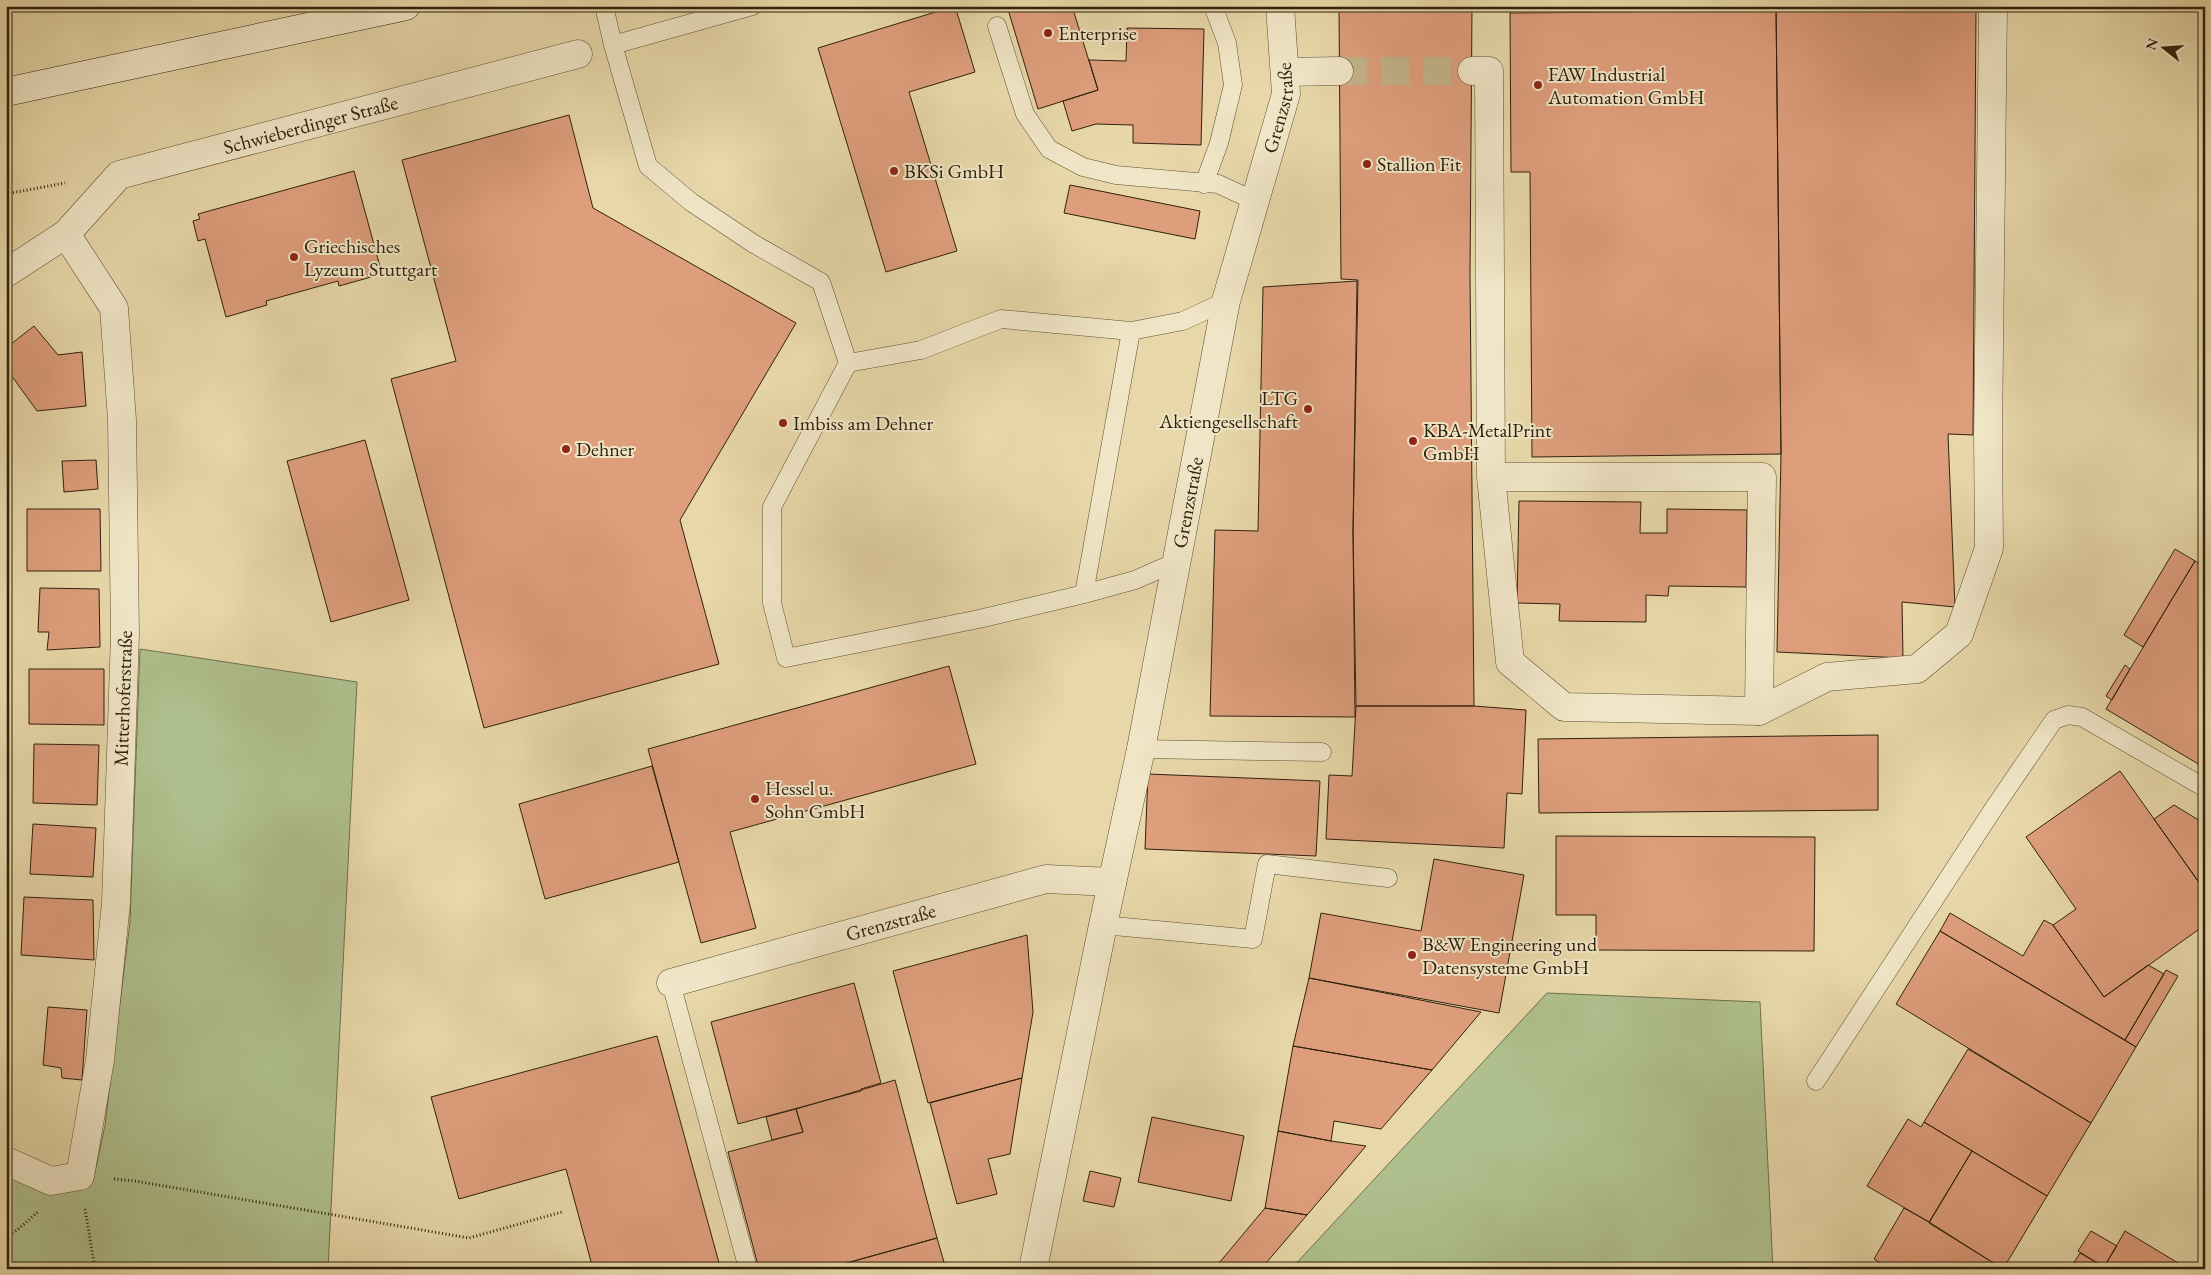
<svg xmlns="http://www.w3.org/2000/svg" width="2211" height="1275" font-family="'EB Garamond',serif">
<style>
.green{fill:#afc08e;stroke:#6f704d}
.building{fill:#de9e7c;stroke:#2f210c}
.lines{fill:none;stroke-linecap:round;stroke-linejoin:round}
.street-tunnel{stroke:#c3b38a;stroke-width:28;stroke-dasharray:28 14;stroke-linecap:butt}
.lane-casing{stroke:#5d4f33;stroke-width:19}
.street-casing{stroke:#5d4f33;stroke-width:29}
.secondary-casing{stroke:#2f210c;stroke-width:29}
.path{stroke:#2f210c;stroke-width:3;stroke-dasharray:1 2.5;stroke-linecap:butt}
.lane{stroke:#f0e6c7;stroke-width:18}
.street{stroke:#f0e6c7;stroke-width:28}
.secondary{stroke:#f0e6c7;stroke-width:28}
.poi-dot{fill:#8f2418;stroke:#f0e6c7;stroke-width:2}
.labels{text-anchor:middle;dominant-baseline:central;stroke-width:4;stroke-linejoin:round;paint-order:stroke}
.poi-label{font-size:20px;fill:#2f210c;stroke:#f0e6c7;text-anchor:start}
.street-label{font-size:20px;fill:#2f210c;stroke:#f0e6c7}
</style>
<rect width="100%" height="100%" fill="#e8d8a9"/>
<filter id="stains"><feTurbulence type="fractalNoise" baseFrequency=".004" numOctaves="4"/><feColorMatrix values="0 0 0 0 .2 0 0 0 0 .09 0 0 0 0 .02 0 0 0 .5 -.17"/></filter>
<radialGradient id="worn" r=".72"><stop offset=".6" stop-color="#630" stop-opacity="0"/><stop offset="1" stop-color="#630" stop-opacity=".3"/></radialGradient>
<path class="green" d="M 140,649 L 357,682 L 328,1269 L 6,1269 L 6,1152 L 93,1182 L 105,1125 L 130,922 Z
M 1547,993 L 1760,1002 L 1773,1269 L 1291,1269 Z"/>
<path class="building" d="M 955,6 L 975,72 L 909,92 L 957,251 L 886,272 L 818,48 Z
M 1007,6 L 1072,6 L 1098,90 L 1038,109 Z
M 1339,6 L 1472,6 L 1470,276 L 1474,706 L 1356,706 L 1353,532 L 1358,280 L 1341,279 Z
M 1633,6 L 1776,6 L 1781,454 L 1532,457 L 1530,172 L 1511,172 L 1510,13 L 1633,12 Z
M 1776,6 L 1976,6 L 1973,435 L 1948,434 L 1955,607 L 1902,602 L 1903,658 L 1777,652 L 1781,454 Z
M 1127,28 L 1204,29 L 1201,145 L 1133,143 L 1133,125 L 1096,124 L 1072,131 L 1063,101 L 1098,90 L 1089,60 L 1126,61 Z
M 569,115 L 593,208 L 796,323 L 680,520 L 719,664 L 484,728 L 391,379 L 456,361 L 402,160 Z
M 354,171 L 382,274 L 339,286 L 338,281 L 266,301 L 267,305 L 226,317 L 205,239 L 198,241 L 193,221 L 200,219 L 198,214 Z
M 1070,185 L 1200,211 L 1195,239 L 1064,213 Z
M 1357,281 L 1353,532 L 1355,717 L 1210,716 L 1215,530 L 1258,531 L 1263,287 Z
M 34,326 L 58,355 L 82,352 L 86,406 L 37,411 L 6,368 L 6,348 Z
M 365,440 L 409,600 L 331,622 L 287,461 Z
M 96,460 L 98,489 L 64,492 L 62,461 Z
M 1519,501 L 1641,502 L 1640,533 L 1667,533 L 1667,509 L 1747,510 L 1746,587 L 1669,586 L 1668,596 L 1646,595 L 1646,622 L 1559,621 L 1560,604 L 1517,603 Z
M 27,509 L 100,509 L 101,571 L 27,571 Z
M 2175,549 L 2195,561 L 2143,647 L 2124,635 Z
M 2195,561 L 2205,567 L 2205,768 L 2106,709 Z
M 40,588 L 99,589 L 100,647 L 47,650 L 49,632 L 38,632 Z
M 2125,665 L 2130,669 L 2112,700 L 2106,696 Z
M 949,666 L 976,764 L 730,832 L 756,928 L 701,943 L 648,749 Z
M 29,669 L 104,669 L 104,725 L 29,724 Z
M 1356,706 L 1474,706 L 1526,710 L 1522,794 L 1507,793 L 1504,848 L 1326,839 L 1329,775 L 1352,776 Z
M 1878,735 L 1878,810 L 1539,813 L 1538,739 Z
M 34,744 L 99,745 L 97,805 L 33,803 Z
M 652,766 L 679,862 L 545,899 L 519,804 Z
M 2120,771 L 2205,891 L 2205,925 L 2104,997 L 2053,925 L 2076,909 L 2026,837 Z
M 1148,774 L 1320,781 L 1316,856 L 1145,849 Z
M 2174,805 L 2205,824 L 2205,891 L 2154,819 Z
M 33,824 L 96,828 L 93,877 L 30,874 Z
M 1556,836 L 1815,837 L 1814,951 L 1596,950 L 1596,915 L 1556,915 Z
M 1434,859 L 1524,875 L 1499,1013 L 1309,978 L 1321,913 L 1421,931 Z
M 24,897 L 93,900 L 94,960 L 21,955 Z
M 1950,913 L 2023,956 L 2044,920 L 2053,925 L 2104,997 L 2148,965 L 2164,974 L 2125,1040 L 1940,931 Z
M 1940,931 L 2136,1047 L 2091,1123 L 1896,1004 Z
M 1027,935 L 1033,1012 L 1022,1078 L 928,1103 L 893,971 Z
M 2166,970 L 2178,976 L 2136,1047 L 2125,1040 Z
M 1309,978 L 1481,1012 L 1432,1070 L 1293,1046 Z
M 854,983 L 881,1083 L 861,1089 L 861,1091 L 738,1124 L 711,1022 Z
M 48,1007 L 87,1010 L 82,1080 L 62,1078 L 61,1068 L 43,1065 Z
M 657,1036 L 719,1263 L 699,1269 L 593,1269 L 566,1169 L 459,1199 L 431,1097 Z
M 1293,1046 L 1432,1070 L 1381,1129 L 1334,1121 L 1331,1141 L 1278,1131 Z
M 1968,1049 L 2091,1123 L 2047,1196 L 1924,1122 Z
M 1022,1078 L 1010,1154 L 988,1159 L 997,1194 L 957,1204 L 930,1103 Z
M 895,1080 L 937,1238 L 825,1269 L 759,1269 L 728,1152 L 803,1132 L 796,1109 Z
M 796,1109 L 803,1132 L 772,1140 L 766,1117 Z
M 1152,1117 L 1244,1136 L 1231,1201 L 1138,1182 Z
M 1908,1119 L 1921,1127 L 1924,1122 L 1972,1151 L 1929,1222 L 1867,1186 Z
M 1278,1131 L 1331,1141 L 1366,1146 L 1307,1215 L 1265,1208 Z
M 1972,1151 L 2047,1196 L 2003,1269 L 1929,1223 Z
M 1090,1171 L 1121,1178 L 1114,1207 L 1083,1201 Z
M 1265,1208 L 1307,1215 L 1261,1269 L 1214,1269 Z
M 1904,1208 L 1929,1222 L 2003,1269 L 1890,1269 L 1874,1259 Z
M 2091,1231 L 2117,1246 L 2104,1267 L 2078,1251 Z
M 2125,1231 L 2188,1269 L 2070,1269 L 2080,1253 L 2104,1267 Z
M 937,1238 L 946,1269 L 825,1269 Z"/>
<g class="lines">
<path class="street-tunnel" d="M 1339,71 L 1472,71"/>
<defs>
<path id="lane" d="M 604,6 L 613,45 L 648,166 L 691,202 L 754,244 L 821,282 L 848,363 L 772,507 L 772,603 L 786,658 L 979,619 L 1084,594 L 1131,331 L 1001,319 L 921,350 L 848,363
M 997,26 L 1025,114 L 1049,149 L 1083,167 L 1116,175 L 1218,184 L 1255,201
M 613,45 L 752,6
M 1204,184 L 1219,143 L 1233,85 L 1227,43 L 1213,6
M 1131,331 L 1183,321 L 1226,301
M 1084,594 L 1135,580 L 1176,562
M 1141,749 L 1322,752
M 1103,925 L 1253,939 L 1267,864 L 1388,878
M 671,983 L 748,1269
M 1816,1081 L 1994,808 L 2054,720 L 2068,715 L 2082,717 L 2205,788"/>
<g id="street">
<path d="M 1472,71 L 1489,71 L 1491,477 L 1510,662 L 1564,707 L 1759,711 L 1762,477 L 1491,477"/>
<path d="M 1285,72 L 1339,71"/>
<path id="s1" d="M 6,273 L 66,234 L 119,175 L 578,54"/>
<path d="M 1759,711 L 1827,677 L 1917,669 L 1959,634 L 1989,548 L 1988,436 L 1993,6"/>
<path id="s2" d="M 671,983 L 1046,879 L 1112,882"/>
<path id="s3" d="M 6,1161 L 51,1181 L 80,1176 L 100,1060 L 116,903 L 125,634 L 122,420 L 114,308 L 66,234"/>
<path id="s4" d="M 1033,1269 L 1103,925 L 1141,749 L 1226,301 L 1286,94 L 1280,6"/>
</g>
<path id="secondary" d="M 6,92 L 406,6"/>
</defs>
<use href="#lane" class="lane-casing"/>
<use href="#street" class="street-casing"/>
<use href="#secondary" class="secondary-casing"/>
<path class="path" d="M 6,194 L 65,183
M 114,1179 L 135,1181 L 469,1238 L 562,1212
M 85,1209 L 95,1269
M 6,1236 L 17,1230 L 38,1212"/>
<use href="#lane" class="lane"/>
<use href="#street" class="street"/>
<use href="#secondary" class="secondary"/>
</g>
<g class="poi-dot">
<circle cx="1048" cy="33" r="5"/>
<circle cx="1538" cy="85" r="5"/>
<circle cx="1367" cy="164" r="5"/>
<circle cx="894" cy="171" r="5"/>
<circle cx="294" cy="257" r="5"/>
<circle cx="1308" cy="409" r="5"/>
<circle cx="783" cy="423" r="5"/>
<circle cx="1413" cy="441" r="5"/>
<circle cx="566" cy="449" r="5"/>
<circle cx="755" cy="799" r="5"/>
<circle cx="1412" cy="955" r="5"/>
</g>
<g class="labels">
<g class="poi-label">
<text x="1058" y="33">Enterprise</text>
<text x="1548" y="74">FAW Industrial<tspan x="1548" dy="23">Automation GmbH</tspan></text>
<text x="1377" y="164">Stallion Fit</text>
<text x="904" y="171">BKSi GmbH</text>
<text x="304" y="246">Griechisches<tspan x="304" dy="23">Lyzeum Stuttgart</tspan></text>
<text x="1298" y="398" text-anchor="end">LTG<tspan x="1298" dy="23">Aktiengesellschaft</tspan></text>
<text x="793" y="423">Imbiss am Dehner</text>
<text x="1423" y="430">KBA-MetalPrint<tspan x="1423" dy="23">GmbH</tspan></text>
<text x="576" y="449">Dehner</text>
<text x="765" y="788">Hessel u.<tspan x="765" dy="23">Sohn GmbH</tspan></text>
<text x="1422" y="944">B&amp;W Engineering und<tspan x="1422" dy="23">Datensysteme GmbH</tspan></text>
</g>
<g class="street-label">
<text stroke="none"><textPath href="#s4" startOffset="1188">Grenzstraße</textPath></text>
<text stroke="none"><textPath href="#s1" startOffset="349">Schwieberdinger Straße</textPath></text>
<text stroke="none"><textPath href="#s4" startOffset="782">Grenzstraße</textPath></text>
<text stroke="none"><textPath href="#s3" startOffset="559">Mitterhoferstraße</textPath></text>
<text stroke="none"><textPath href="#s2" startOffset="228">Grenzstraße</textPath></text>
</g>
</g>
<rect width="2211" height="1275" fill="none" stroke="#e8d8a9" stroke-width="25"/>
<rect x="8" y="8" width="2196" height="1260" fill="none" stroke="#2f210c" stroke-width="2.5"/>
<rect x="12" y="12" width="2186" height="1250" fill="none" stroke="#2f210c"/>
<g transform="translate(2164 48) rotate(287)" stroke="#f0e6c7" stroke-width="4" paint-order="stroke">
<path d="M0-4L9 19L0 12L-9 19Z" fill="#2f210c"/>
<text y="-8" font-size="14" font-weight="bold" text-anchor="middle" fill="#2f210c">N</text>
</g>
<rect width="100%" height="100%" filter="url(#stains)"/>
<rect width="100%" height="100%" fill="url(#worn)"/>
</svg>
